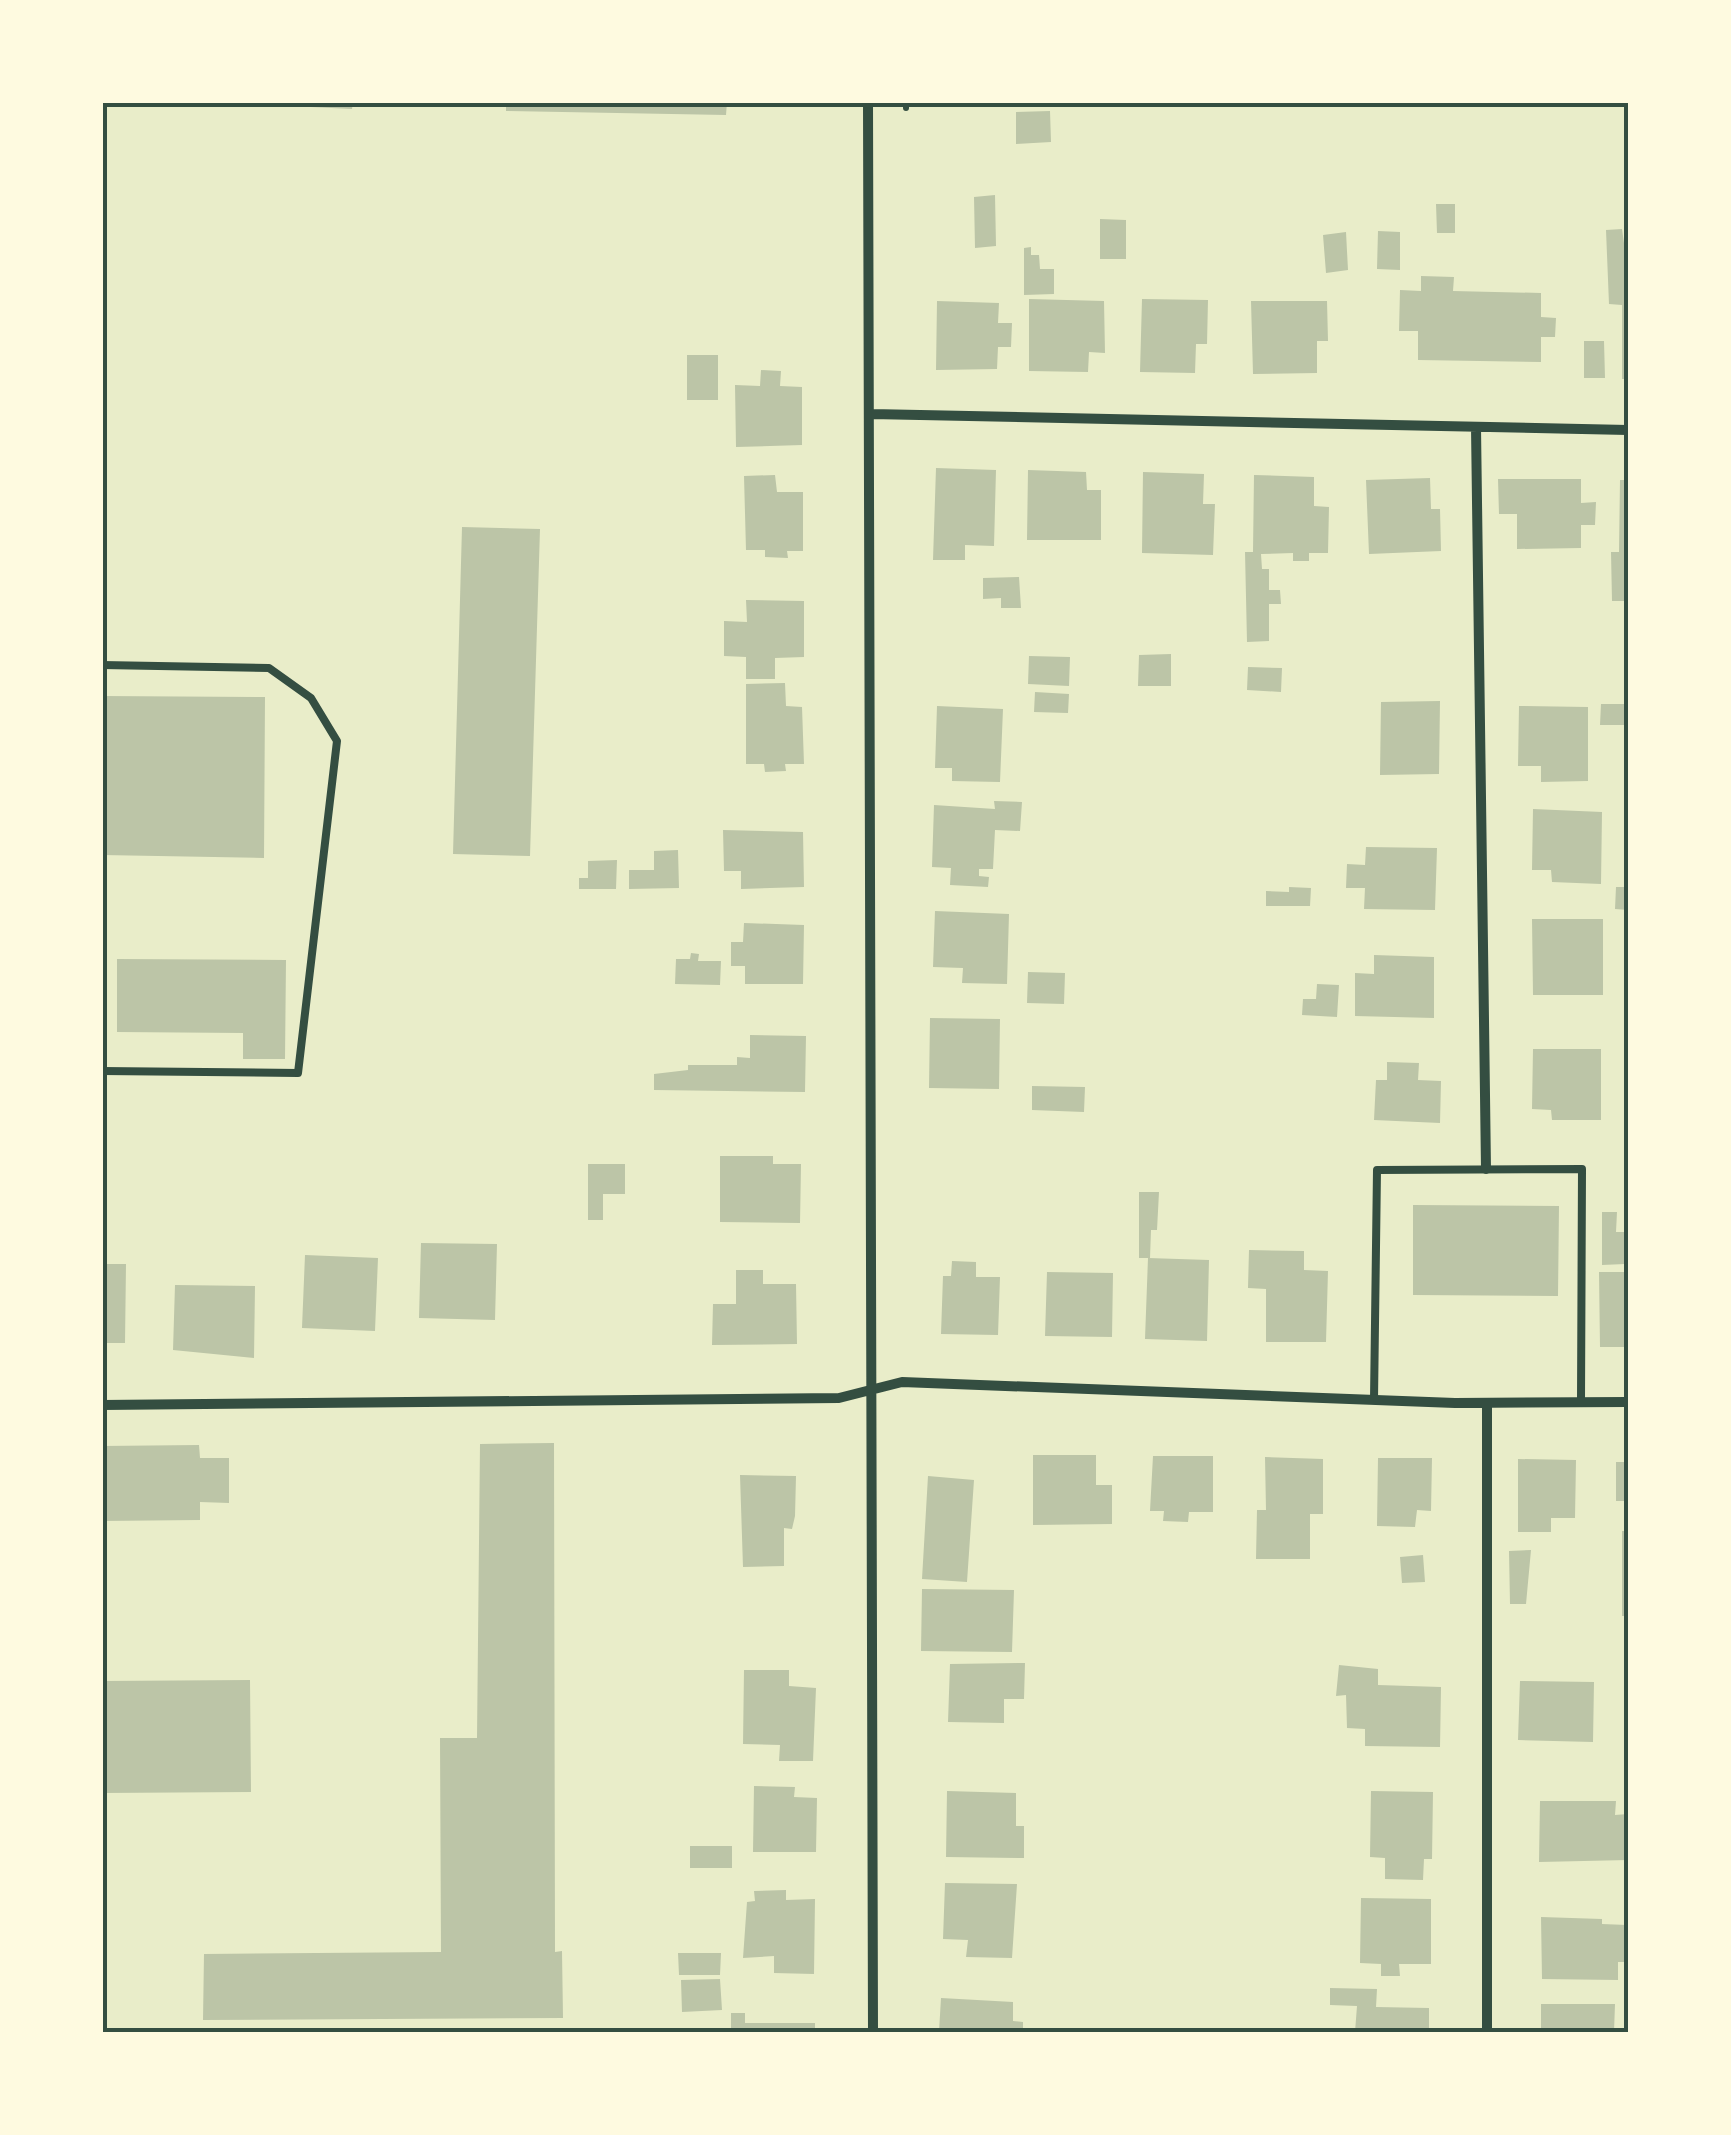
<svg xmlns="http://www.w3.org/2000/svg" width="1731" height="2135" font-family="Commissioner,sans-serif">
<style>
.building{fill:#bcc5a7}
.lines{fill:none;stroke-linecap:round;stroke-linejoin:round}
.path{stroke:#344e41;stroke-width:6}
.service{stroke:#344e41;stroke-width:8}
.minor{stroke:#344e41;stroke-width:10}
.neatline{fill:none;stroke:#344e41;stroke-width:4}
</style>
<rect width="100%" height="100%" fill="#e9edc9"/>
<path class="building" d="M 210,102 L 353,102 L 352,109 Z
M 506,102 L 727,102 L 726,115 L 506,111 Z
M 1050,111 L 1051,142 L 1016,144 L 1016,112 Z
M 995,195 L 996,246 L 975,248 L 974,197 Z
M 1436,204 L 1455,204 L 1455,233 L 1437,233 Z
M 1100,219 L 1126,220 L 1126,259 L 1100,259 Z
M 1622,229 L 1624,243 L 1628,243 L 1628,379 L 1622,379 L 1622,305 L 1609,304 L 1606,230 Z
M 1378,231 L 1400,232 L 1400,270 L 1377,269 Z
M 1346,232 L 1348,270 L 1326,273 L 1323,235 Z
M 1031,247 L 1031,255 L 1039,255 L 1040,269 L 1054,269 L 1054,294 L 1024,295 L 1024,248 Z
M 1421,276 L 1454,277 L 1453,291 L 1541,293 L 1541,317 L 1556,318 L 1555,337 L 1541,337 L 1541,362 L 1418,360 L 1418,331 L 1399,331 L 1400,290 L 1421,291 Z
M 1029,299 L 1104,301 L 1105,353 L 1089,352 L 1088,372 L 1029,371 Z
M 1142,299 L 1208,300 L 1207,344 L 1196,344 L 1195,373 L 1140,372 Z
M 937,301 L 999,303 L 998,323 L 1012,323 L 1011,347 L 998,347 L 997,369 L 936,370 Z
M 1251,301 L 1327,301 L 1328,341 L 1317,341 L 1317,373 L 1253,374 Z
M 1584,341 L 1604,341 L 1605,378 L 1584,378 Z
M 687,355 L 718,355 L 718,400 L 687,400 Z
M 761,370 L 781,371 L 780,386 L 802,387 L 802,445 L 736,447 L 735,385 L 760,386 Z
M 936,468 L 996,470 L 994,546 L 965,545 L 965,560 L 933,560 Z
M 1028,470 L 1086,472 L 1087,490 L 1101,490 L 1101,540 L 1027,540 Z
M 1143,472 L 1204,474 L 1203,504 L 1215,504 L 1213,555 L 1142,553 Z
M 775,475 L 777,492 L 803,492 L 803,551 L 787,551 L 788,558 L 765,557 L 765,550 L 746,550 L 744,476 Z
M 1254,475 L 1314,477 L 1314,506 L 1329,507 L 1328,553 L 1309,553 L 1309,561 L 1293,561 L 1293,553 L 1261,554 L 1262,569 L 1269,569 L 1269,590 L 1280,590 L 1281,604 L 1269,604 L 1269,641 L 1247,642 L 1245,552 L 1253,552 Z
M 1430,478 L 1431,509 L 1440,509 L 1441,551 L 1369,554 L 1366,480 Z
M 1498,479 L 1581,479 L 1581,503 L 1596,502 L 1595,525 L 1581,525 L 1581,548 L 1517,549 L 1517,514 L 1499,514 Z
M 1620,480 L 1628,480 L 1628,601 L 1612,601 L 1611,552 L 1619,552 Z
M 462,527 L 540,529 L 530,856 L 453,854 Z
M 1019,577 L 1021,608 L 1001,608 L 1001,598 L 983,599 L 983,578 Z
M 746,600 L 804,601 L 804,657 L 775,658 L 775,679 L 746,679 L 746,657 L 724,656 L 724,621 L 747,622 Z
M 1171,654 L 1171,686 L 1138,686 L 1139,655 Z
M 1029,656 L 1070,657 L 1069,686 L 1028,684 Z
M 1248,667 L 1282,668 L 1281,692 L 1247,690 Z
M 785,683 L 786,706 L 802,707 L 804,764 L 785,764 L 786,771 L 765,772 L 764,764 L 746,764 L 746,684 Z
M 1035,692 L 1069,694 L 1068,713 L 1034,712 Z
M 102,696 L 265,697 L 264,858 L 102,855 Z
M 1440,701 L 1439,774 L 1380,775 L 1381,702 Z
M 1601,704 L 1628,704 L 1628,725 L 1600,725 Z
M 937,706 L 1003,709 L 1000,782 L 952,781 L 952,768 L 935,768 Z
M 1519,706 L 1588,707 L 1588,781 L 1541,782 L 1541,766 L 1518,766 Z
M 994,801 L 1022,802 L 1020,831 L 995,830 L 993,869 L 979,869 L 979,876 L 989,877 L 988,887 L 950,885 L 951,868 L 932,867 L 934,805 L 995,809 Z
M 1533,809 L 1602,812 L 1601,884 L 1552,882 L 1551,870 L 1532,870 Z
M 723,830 L 803,832 L 804,887 L 741,889 L 741,871 L 724,871 Z
M 1366,847 L 1437,848 L 1435,910 L 1364,909 L 1365,888 L 1346,888 L 1347,864 L 1365,865 Z
M 678,850 L 679,888 L 629,889 L 629,870 L 654,870 L 654,851 Z
M 617,860 L 616,889 L 579,889 L 579,878 L 588,878 L 588,861 Z
M 1289,887 L 1311,888 L 1310,906 L 1266,906 L 1266,891 L 1289,892 Z
M 1616,887 L 1628,887 L 1628,910 L 1615,909 Z
M 935,911 L 1009,914 L 1007,984 L 962,983 L 963,968 L 933,967 Z
M 1532,919 L 1603,919 L 1603,995 L 1533,995 Z
M 744,923 L 804,925 L 803,984 L 745,984 L 745,966 L 731,966 L 731,942 L 743,942 Z
M 691,953 L 699,954 L 698,961 L 721,961 L 720,985 L 675,984 L 676,959 L 690,959 Z
M 1374,955 L 1434,957 L 1434,1018 L 1355,1016 L 1355,973 L 1374,974 Z
M 117,959 L 286,960 L 285,1059 L 243,1059 L 243,1033 L 117,1032 Z
M 1028,972 L 1065,973 L 1064,1004 L 1027,1003 Z
M 1317,984 L 1339,985 L 1337,1017 L 1302,1015 L 1303,999 L 1316,999 Z
M 930,1018 L 1000,1019 L 999,1089 L 929,1088 Z
M 750,1035 L 806,1036 L 805,1092 L 654,1090 L 654,1074 L 688,1070 L 688,1065 L 737,1065 L 737,1057 L 750,1058 Z
M 1533,1049 L 1601,1049 L 1601,1120 L 1552,1120 L 1551,1110 L 1532,1109 Z
M 1387,1062 L 1419,1063 L 1418,1080 L 1441,1081 L 1440,1123 L 1374,1120 L 1376,1080 L 1387,1080 Z
M 1032,1086 L 1085,1087 L 1084,1112 L 1032,1110 Z
M 720,1156 L 773,1156 L 773,1164 L 801,1164 L 800,1223 L 720,1222 Z
M 588,1164 L 625,1164 L 625,1194 L 603,1194 L 603,1220 L 588,1220 Z
M 1139,1192 L 1159,1192 L 1157,1230 L 1151,1230 L 1150,1258 L 1139,1258 Z
M 1413,1205 L 1559,1206 L 1558,1296 L 1413,1295 Z
M 1602,1212 L 1617,1212 L 1616,1232 L 1625,1232 L 1625,1264 L 1602,1265 Z
M 421,1243 L 497,1244 L 495,1320 L 419,1318 Z
M 1249,1250 L 1304,1251 L 1304,1270 L 1328,1271 L 1326,1342 L 1266,1342 L 1266,1289 L 1248,1288 Z
M 305,1255 L 378,1258 L 375,1331 L 302,1328 Z
M 1148,1258 L 1209,1260 L 1207,1341 L 1145,1339 Z
M 952,1261 L 976,1262 L 976,1277 L 1000,1277 L 998,1335 L 941,1334 L 943,1276 L 951,1276 Z
M 102,1264 L 126,1264 L 125,1343 L 102,1343 Z
M 736,1270 L 763,1270 L 763,1284 L 796,1284 L 797,1344 L 712,1345 L 713,1304 L 736,1304 Z
M 1047,1272 L 1113,1273 L 1112,1337 L 1045,1336 Z
M 1599,1272 L 1628,1272 L 1628,1347 L 1600,1347 Z
M 175,1285 L 255,1286 L 254,1358 L 173,1350 Z
M 554,1443 L 555,1952 L 562,1951 L 563,2018 L 203,2020 L 204,1954 L 441,1952 L 440,1738 L 477,1738 L 480,1444 Z
M 199,1445 L 200,1458 L 229,1458 L 229,1503 L 200,1502 L 200,1520 L 102,1521 L 102,1446 Z
M 1033,1455 L 1096,1455 L 1096,1485 L 1112,1485 L 1112,1524 L 1033,1525 Z
M 1153,1456 L 1213,1456 L 1213,1512 L 1189,1512 L 1188,1522 L 1163,1521 L 1164,1511 L 1150,1511 Z
M 1265,1457 L 1323,1459 L 1323,1514 L 1310,1514 L 1310,1559 L 1256,1559 L 1257,1510 L 1266,1510 Z
M 1378,1458 L 1432,1458 L 1431,1511 L 1417,1510 L 1415,1527 L 1377,1526 Z
M 1518,1459 L 1576,1460 L 1575,1518 L 1551,1518 L 1551,1532 L 1518,1532 Z
M 1616,1462 L 1628,1462 L 1628,1501 L 1616,1501 Z
M 740,1475 L 796,1476 L 795,1516 L 792,1529 L 784,1528 L 784,1566 L 743,1567 Z
M 928,1476 L 974,1480 L 967,1582 L 922,1579 Z
M 1622,1531 L 1628,1531 L 1628,1616 L 1622,1616 Z
M 1531,1550 L 1526,1604 L 1510,1604 L 1509,1551 Z
M 1423,1555 L 1425,1582 L 1402,1583 L 1400,1557 Z
M 922,1589 L 1014,1590 L 1012,1652 L 921,1651 Z
M 1025,1663 L 1024,1699 L 1004,1699 L 1004,1723 L 948,1722 L 950,1664 Z
M 1339,1665 L 1378,1669 L 1378,1685 L 1441,1687 L 1440,1747 L 1365,1746 L 1365,1729 L 1347,1728 L 1346,1695 L 1336,1696 Z
M 744,1670 L 789,1670 L 789,1686 L 816,1688 L 813,1761 L 779,1761 L 780,1745 L 743,1744 Z
M 250,1680 L 251,1792 L 102,1793 L 102,1681 Z
M 1520,1681 L 1594,1682 L 1593,1742 L 1518,1740 Z
M 754,1786 L 795,1787 L 794,1797 L 817,1798 L 816,1852 L 753,1852 Z
M 947,1791 L 1016,1793 L 1016,1826 L 1024,1826 L 1024,1858 L 946,1857 Z
M 1371,1791 L 1433,1792 L 1432,1859 L 1424,1859 L 1423,1880 L 1385,1879 L 1385,1858 L 1370,1857 Z
M 1540,1801 L 1616,1801 L 1615,1815 L 1628,1814 L 1628,1860 L 1539,1862 Z
M 690,1846 L 732,1846 L 732,1868 L 690,1868 Z
M 945,1883 L 1017,1884 L 1012,1958 L 966,1957 L 968,1940 L 943,1939 Z
M 786,1890 L 786,1900 L 815,1899 L 814,1974 L 774,1973 L 774,1956 L 743,1958 L 747,1902 L 755,1901 L 754,1891 Z
M 1361,1898 L 1431,1899 L 1431,1964 L 1399,1964 L 1400,1976 L 1381,1976 L 1381,1964 L 1360,1963 Z
M 1541,1917 L 1602,1919 L 1602,1924 L 1627,1925 L 1628,1962 L 1618,1962 L 1618,1980 L 1542,1979 Z
M 678,1953 L 721,1953 L 720,1975 L 679,1975 Z
M 720,1979 L 722,2010 L 682,2012 L 681,1980 Z
M 1330,1988 L 1377,1989 L 1376,2007 L 1429,2008 L 1429,2032 L 1355,2032 L 1357,2006 L 1330,2005 Z
M 941,1998 L 1013,2002 L 1013,2021 L 1023,2022 L 1023,2032 L 939,2032 Z
M 1541,2004 L 1615,2004 L 1614,2032 L 1541,2032 Z
M 731,2013 L 745,2013 L 745,2023 L 815,2023 L 815,2032 L 731,2032 Z"/>
<g class="lines">
<path class="path" d="M 906,108 L 906,102"/>
<path class="service" d="M 102,665 L 269,668 L 311,698 L 337,741 L 298,1073 L 102,1071
M 1374,1400 L 1377,1170 L 1582,1169 L 1581,1402"/>
<path class="minor" d="M 868,102 L 873,2032
M 871,414 L 1628,430
M 1476,427 L 1486,1169
M 102,1405 L 839,1398 L 902,1382 L 1455,1403 L 1628,1402
M 1487,2032 L 1487,1403"/>
</g>
<rect width="1731" height="2135" fill="none" stroke="#fefae0" stroke-width="210"/>
<rect x="105" y="105" width="1521" height="1925" class="neatline"/>
</svg>
